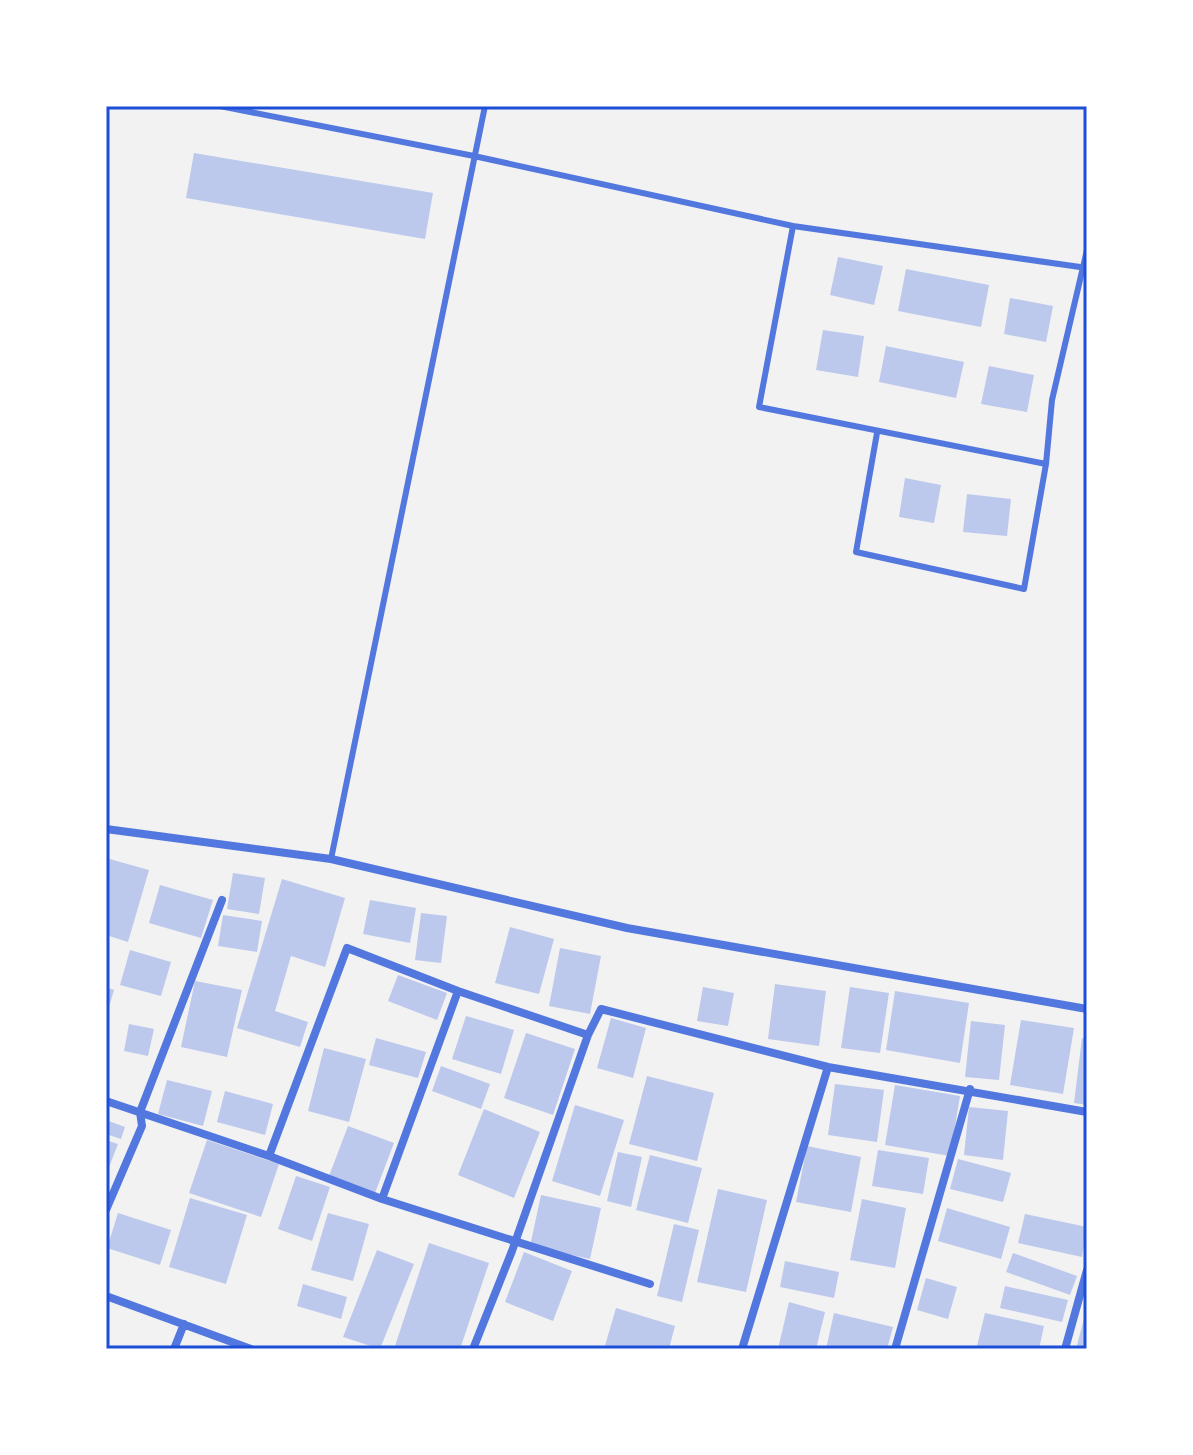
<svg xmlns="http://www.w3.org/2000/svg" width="1193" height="1455" font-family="'IBM Plex Sans',sans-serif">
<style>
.building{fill:#bdc9ec}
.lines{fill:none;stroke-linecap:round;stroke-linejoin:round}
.service{stroke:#5277de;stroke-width:6}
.minor{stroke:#5277de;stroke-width:8}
.neatline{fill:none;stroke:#1d4ed8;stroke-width:3}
</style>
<rect width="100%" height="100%" fill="#f2f2f2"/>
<path class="building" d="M 194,153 L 433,193 L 425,239 L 186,198 Z
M 838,257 L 883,266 L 874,305 L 830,295 Z
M 906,269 L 989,285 L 981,327 L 898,311 Z
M 1010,298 L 1053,306 L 1046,342 L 1004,334 Z
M 823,330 L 864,336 L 858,377 L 816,370 Z
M 886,346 L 964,362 L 956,398 L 879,382 Z
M 989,366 L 1034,375 L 1027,412 L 981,404 Z
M 905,478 L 941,485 L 934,523 L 899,517 Z
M 967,494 L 1011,499 L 1007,536 L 963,532 Z
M 106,858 L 149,870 L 128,942 L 106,935 Z
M 233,873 L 265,878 L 259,914 L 227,909 Z
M 282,879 L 345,898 L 325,967 L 291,956 L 275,1011 L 308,1022 L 300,1047 L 237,1028 Z
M 160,885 L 213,900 L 201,938 L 149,923 Z
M 370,900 L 416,908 L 410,943 L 363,934 Z
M 421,913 L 447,916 L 441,963 L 415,960 Z
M 223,915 L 262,921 L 257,952 L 218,946 Z
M 510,927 L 554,939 L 539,994 L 495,983 Z
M 560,948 L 601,956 L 590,1014 L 549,1006 Z
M 130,950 L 171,962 L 161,996 L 120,985 Z
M 398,975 L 447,993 L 437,1020 L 388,1001 Z
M 195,981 L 242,990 L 227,1057 L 181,1047 Z
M 775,984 L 826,991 L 819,1046 L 768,1039 Z
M 106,987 L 114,990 L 107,1014 L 106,1014 Z
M 703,987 L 734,993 L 728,1026 L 697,1021 Z
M 850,987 L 889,993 L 880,1053 L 841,1048 Z
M 895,991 L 969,1003 L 960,1063 L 886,1050 Z
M 466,1016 L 514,1030 L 501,1074 L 452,1059 Z
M 611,1018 L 646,1028 L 633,1078 L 597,1068 Z
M 1021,1020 L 1074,1028 L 1063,1094 L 1010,1085 Z
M 971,1021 L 1005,1025 L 999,1080 L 965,1077 Z
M 129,1024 L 154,1029 L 148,1056 L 124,1051 Z
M 526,1033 L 575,1049 L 553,1115 L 504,1098 Z
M 376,1038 L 426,1052 L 418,1078 L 369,1065 Z
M 1082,1038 L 1087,1039 L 1087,1105 L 1074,1103 Z
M 324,1048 L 366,1059 L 349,1122 L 308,1111 Z
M 441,1066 L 490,1084 L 481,1109 L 432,1091 Z
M 647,1076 L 714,1093 L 697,1161 L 629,1144 Z
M 167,1080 L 212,1091 L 203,1126 L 158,1114 Z
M 835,1084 L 884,1090 L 877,1142 L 828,1135 Z
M 895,1085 L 960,1096 L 950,1156 L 885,1145 Z
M 225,1091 L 273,1104 L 265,1135 L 217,1122 Z
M 575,1105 L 624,1120 L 600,1196 L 552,1181 Z
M 969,1107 L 1008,1111 L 1003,1160 L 964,1155 Z
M 484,1109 L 540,1132 L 514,1198 L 458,1175 Z
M 106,1120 L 125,1127 L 121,1139 L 106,1134 Z
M 348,1126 L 394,1143 L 375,1193 L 329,1176 Z
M 106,1140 L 118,1144 L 106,1175 Z
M 207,1140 L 279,1164 L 261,1217 L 189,1193 Z
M 807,1146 L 861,1157 L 851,1212 L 796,1202 Z
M 878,1150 L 929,1158 L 923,1194 L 872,1186 Z
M 618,1152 L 642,1157 L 631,1207 L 607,1201 Z
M 650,1155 L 702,1168 L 688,1223 L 636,1210 Z
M 958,1159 L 1011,1173 L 1003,1202 L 950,1189 Z
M 296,1176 L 330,1187 L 312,1241 L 278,1229 Z
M 718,1189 L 767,1200 L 746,1292 L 697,1282 Z
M 541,1195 L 601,1208 L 590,1259 L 530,1246 Z
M 190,1198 L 247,1215 L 226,1284 L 169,1267 Z
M 862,1199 L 906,1208 L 895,1268 L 850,1260 Z
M 947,1208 L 1010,1227 L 1001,1259 L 938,1241 Z
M 118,1213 L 171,1230 L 160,1265 L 107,1248 Z
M 328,1213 L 369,1224 L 353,1281 L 311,1270 Z
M 1025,1214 L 1087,1227 L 1082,1257 L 1018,1243 Z
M 674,1224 L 699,1230 L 682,1302 L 657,1296 Z
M 429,1243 L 489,1263 L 460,1349 L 394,1349 Z
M 377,1250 L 414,1264 L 380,1349 L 343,1337 Z
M 524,1252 L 572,1271 L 553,1321 L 505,1302 Z
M 1013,1253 L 1077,1276 L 1070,1295 L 1006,1272 Z
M 785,1261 L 839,1272 L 834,1298 L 780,1287 Z
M 926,1278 L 957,1287 L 948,1319 L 917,1310 Z
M 303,1284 L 347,1297 L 341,1319 L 297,1306 Z
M 1005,1286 L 1068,1300 L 1062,1322 L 1000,1308 Z
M 789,1302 L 825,1312 L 816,1349 L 778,1349 Z
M 616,1308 L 675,1326 L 669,1349 L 604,1349 Z
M 1086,1311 L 1087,1349 L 1076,1349 Z
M 834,1313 L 893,1327 L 887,1349 L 826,1349 Z
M 985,1313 L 1044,1326 L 1039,1349 L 977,1346 Z"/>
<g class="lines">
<path class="service" d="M 220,106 L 474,156 L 793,226 L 1087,268
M 793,226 L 759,407 L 1046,464 L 1052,400 L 1087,250
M 877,433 L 856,552 L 1024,589 L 1046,464
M 331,859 L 485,106"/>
<path class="minor" d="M 106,829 L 331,859 L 627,928 L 1087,1009
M 106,1101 L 269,1156 L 347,948 L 458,991 L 588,1035
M 269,1156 L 382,1199 L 650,1284
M 382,1199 L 458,991
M 106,1210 L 142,1126 L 140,1112 L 222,900
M 106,1296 L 251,1349
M 174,1349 L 184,1324
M 473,1349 L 512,1251 L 588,1035 L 601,1009 L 828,1067 L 1087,1112
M 742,1349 L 828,1067
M 895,1349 L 970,1089
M 1065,1349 L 1087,1270"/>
</g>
<rect width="1193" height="1455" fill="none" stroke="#ffffff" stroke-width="216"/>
<rect x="108" y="108" width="977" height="1239" class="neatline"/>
</svg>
